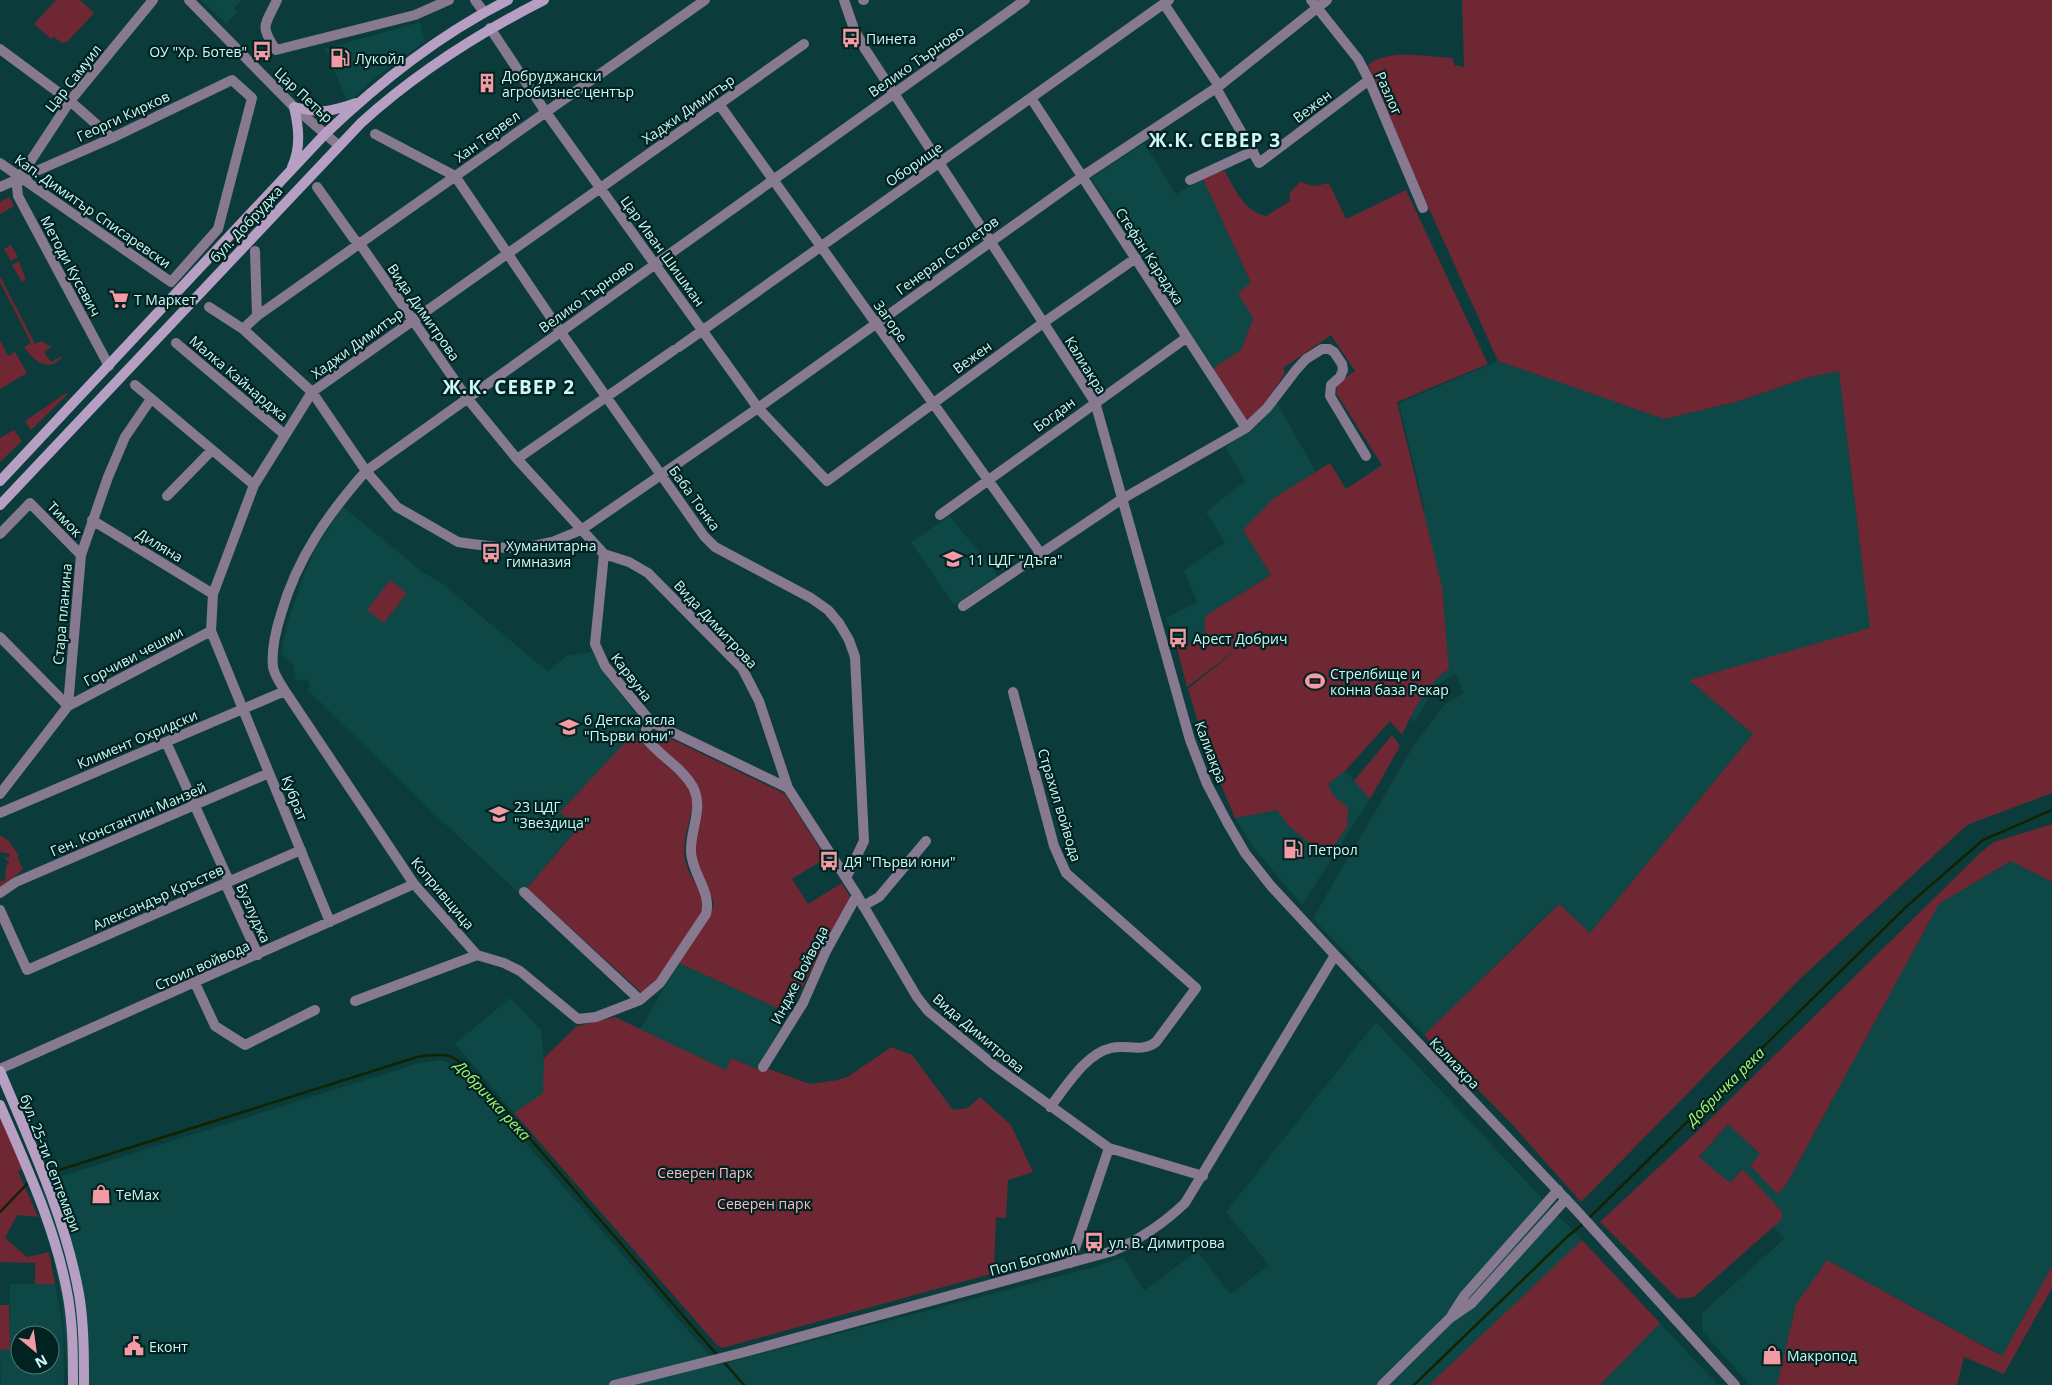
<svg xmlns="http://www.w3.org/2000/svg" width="2052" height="1385" font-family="'Open Sans',sans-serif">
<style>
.built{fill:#0d4846;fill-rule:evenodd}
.green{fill:#6e2733}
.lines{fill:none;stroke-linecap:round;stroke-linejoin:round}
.stream{stroke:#112301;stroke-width:2.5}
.minor{stroke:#87798f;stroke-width:10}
.tertiary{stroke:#87798f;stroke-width:10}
.secondary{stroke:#b69fc3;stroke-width:10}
.labels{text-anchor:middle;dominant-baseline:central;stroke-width:4.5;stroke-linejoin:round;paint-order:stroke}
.poi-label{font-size:14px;fill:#cef7f5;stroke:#002221;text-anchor:start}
.street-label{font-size:14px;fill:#cef7f5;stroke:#002221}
.park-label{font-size:14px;fill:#fbbbc0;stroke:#002221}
.water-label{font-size:15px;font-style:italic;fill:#a9f569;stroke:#002221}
.district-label{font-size:19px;font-weight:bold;letter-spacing:1px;fill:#cef7f5;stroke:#002221}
</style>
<rect width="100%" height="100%" fill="#0b3c3b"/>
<path class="built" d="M 201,0 L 241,0 L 234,8 L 237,12 L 226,24 Z
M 420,22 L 425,41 L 370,82 L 348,103 L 325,49 Z
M 1144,143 L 1176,194 L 1203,179 L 1251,283 L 1253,318 L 1241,350 L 1214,368 L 1187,329 L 1138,247 L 1091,178 Z
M 1498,361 L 1664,419 L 1736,402 L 1806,378 L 1839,371 L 1871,629 L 1689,680 L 1753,734 L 1590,933 L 1558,904 L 1424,1035 L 1313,918 L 1414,745 L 1443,706 L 1464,693 L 1455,673 L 1437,685 L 1414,722 L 1336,595 L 1308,728 L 1370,799 L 1302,905 L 1253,847 L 1235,818 L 1206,749 L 1188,689 L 1322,580 L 1425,512 L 1399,403 Z
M 1277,403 L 1316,472 L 1274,498 L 1271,575 L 1205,616 L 1204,637 L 1177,648 L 1166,618 L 1197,602 L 1184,571 L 1225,542 L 1206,512 L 1245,481 L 1225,447 L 1258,425 Z
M 343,507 L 424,573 L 439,581 L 548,672 L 566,656 L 592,652 L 600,668 L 644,723 L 560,812 L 578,827 L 521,895 L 426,806 L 307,689 L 311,686 L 306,679 L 302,681 L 296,679 L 293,664 L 281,653 L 288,621 L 303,577 L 317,546 Z
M 950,516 L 998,576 L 954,605 L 911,542 Z
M 2012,861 L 2052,882 L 2052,1266 L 2003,1356 L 1827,1260 L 1796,1304 L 1777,1385 L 1750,1385 L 1703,1332 L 1702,1313 L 1784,1239 L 1773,1226 L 1781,1220 L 1743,1169 L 1730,1183 L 1699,1158 L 1728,1124 L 1760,1154 L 1777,1193 L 1786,1185 L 1939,904 Z
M 679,963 L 788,1013 L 757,1069 L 732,1058 L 726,1071 L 640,1029 Z
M 510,998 L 541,1030 L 544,1059 L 544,1093 L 514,1113 L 455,1044 Z
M 1376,1022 L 1718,1385 L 68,1385 L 62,1299 L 53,1256 L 32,1191 L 62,1176 L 419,1063 L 441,1060 L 452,1064 L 505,1119 L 718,1365 L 1095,1267 L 1123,1257 L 1144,1291 L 1197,1251 L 1230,1294 L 1269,1265 L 1226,1212 Z
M 11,1284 L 55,1284 L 63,1328 L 64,1385 L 1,1385 L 0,1350 L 10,1349 L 10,1285 ZM 20,1335 L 50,1335 L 50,1365 L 20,1365 Z"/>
<path class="green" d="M 56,0 L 80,0 L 94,13 L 68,41 L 62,43 L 54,37 L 51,39 L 34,24 Z
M 1462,0 L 2052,0 L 2052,793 L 1967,825 L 1802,977 L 1581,1202 L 1511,1123 L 1424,1035 L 1559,904 L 1590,933 L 1753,734 L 1689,680 L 1870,628 L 1839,371 L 1806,378 L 1736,402 L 1664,419 L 1498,361 L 1421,191 L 1368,65 C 1388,48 1428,57 1453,58 L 1454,65 L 1464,67 Z
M 1225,171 C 1235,190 1244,211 1266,216 L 1290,201 L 1290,192 L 1300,182 L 1315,186 L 1329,183 L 1346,219 L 1406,190 L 1488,364 L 1397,402 L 1442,587 L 1449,669 C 1428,682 1412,713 1402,735 L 1390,721 L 1345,771 L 1328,784 L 1333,795 L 1348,808 L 1347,827 L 1330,851 L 1321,853 L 1289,826 L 1277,810 L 1235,818 L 1206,749 L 1188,689 L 1242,645 L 1187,687 L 1177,648 L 1204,637 L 1205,616 L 1271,575 L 1243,530 L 1274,498 L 1330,463 L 1346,489 L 1382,465 L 1336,393 L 1338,383 L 1355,371 L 1331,335 L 1283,368 L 1285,374 C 1275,386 1260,416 1246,420 L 1212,369 L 1241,350 L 1253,318 L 1238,293 L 1251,283 L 1203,179 L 1218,172 Z
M 9,197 L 14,206 L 0,214 L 0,202 Z
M 11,245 L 18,257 L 11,261 L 4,249 Z
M 19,261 L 26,280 L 22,282 L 12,265 Z
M 0,276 L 35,344 L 42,341 L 51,347 L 44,352 L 51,362 L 61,356 L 62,357 C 49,373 34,362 24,347 L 31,343 L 0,282 Z
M 0,340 L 8,356 L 15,352 L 27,373 L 0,389 Z
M 66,393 L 67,395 L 31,430 L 25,421 Z
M 14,430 L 22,441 L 0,462 L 0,438 Z
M 390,580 L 407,593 L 384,623 L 367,610 Z
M 659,733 L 785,794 L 826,858 L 792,879 L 808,904 L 842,883 L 851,899 L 788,1013 L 679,963 L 712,910 L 714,902 L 697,867 L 694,848 L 702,813 L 700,794 L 652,741 Z
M 633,734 L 689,786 L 693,804 L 685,839 L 684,857 L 689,872 L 702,895 L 702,911 L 660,976 L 643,994 L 527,888 L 578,828 L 560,812 Z
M 1392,735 L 1400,746 L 1370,799 L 1354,781 Z
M 2052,824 L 2052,882 L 2011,861 L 1939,904 L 1786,1185 L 1777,1194 L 1750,1165 L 1760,1154 L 1728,1124 L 1699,1157 L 1730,1183 L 1743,1169 L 1782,1212 L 1781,1220 L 1694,1297 L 1678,1299 L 1600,1222 L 1707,1122 L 1979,854 L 1994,842 Z
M 0,835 L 9,841 L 19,856 L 17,857 L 23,869 L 0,890 L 0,881 L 5,881 L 6,866 L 9,862 L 4,857 L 9,858 L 10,854 L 0,852 Z
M 615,1017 L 726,1070 L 731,1058 L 757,1069 L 763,1067 L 810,1084 L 838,1080 L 849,1076 L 891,1047 L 912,1055 L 953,1110 L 968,1108 L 980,1097 L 1011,1125 L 1033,1172 L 1008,1180 L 1006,1218 L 996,1217 L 994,1268 L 991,1274 L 722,1348 L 717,1345 L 514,1113 L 543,1093 L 544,1058 L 577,1026 Z
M 0,1116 L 24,1169 L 18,1171 L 38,1217 L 17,1215 L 5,1238 L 27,1257 L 49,1252 L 55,1284 L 35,1284 L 35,1263 L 0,1262 Z
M 1582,1240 L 1660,1323 L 1600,1385 L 1429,1385 Z
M 1827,1260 L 2002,1356 L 2052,1266 L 2052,1288 L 2004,1374 L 1964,1357 L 1957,1385 L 1777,1385 L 1796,1304 Z
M 0,1305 L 9,1305 L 10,1349 L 0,1350 Z"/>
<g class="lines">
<path class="stream" d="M 59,1170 L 417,1057 C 456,1051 455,1057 482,1083 L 717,1355
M 0,1212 L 27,1184
M 1589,1218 L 1907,906 L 1983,840 L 2052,810
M 723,1361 L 744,1385
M 1414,1385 L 1568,1236 L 1585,1222"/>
<path class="minor" d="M 277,0 C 265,26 259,25 276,50 L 415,15 L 449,0
M 475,0 L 484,12
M 863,0 L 864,0
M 1311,0 L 1358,59 L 1369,80 L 1423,208
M 1164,4 L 1219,86
M 490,28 L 545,111 L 758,408 L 827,481 L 1043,323 L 1136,258
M 0,49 L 70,101 L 112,138
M 1216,88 L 1259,163 L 1369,80
M 1031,98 L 1246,428
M 719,104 L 1041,554
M 375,134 L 455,176 L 560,331 L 704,536 L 715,547 L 811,598 L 828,610 L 839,623 L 849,640 L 855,657 L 864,841 L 846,878
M 0,163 L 20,177 L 171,282 L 218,229 L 252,98 L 232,80 L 112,138 L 0,187
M 1190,180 L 1253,151
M 317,187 L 354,239 L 360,244 L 467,398 L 517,459 L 604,554 L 629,562 L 648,573 L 742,668 L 759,701 L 788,788 L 857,895 L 917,997 L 928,1011 L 995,1066 L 1109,1148 L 1203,1176
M 255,251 L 257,316
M 209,307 L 243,329 L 312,392 L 366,471 L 397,507 L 458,542 L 472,544 L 506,548 L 528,547 L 552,542 L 581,530 L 758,408 L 1083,176 L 1219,86 L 1327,0
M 243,329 L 257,316 L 705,0
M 176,343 L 284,434
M 679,347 L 1169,0
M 109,366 L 18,196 L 17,186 L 20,177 L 70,101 L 153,0
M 135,385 L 254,485
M 517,459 L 674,350
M 167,496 L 212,450
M 940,515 L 1186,338
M 92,520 L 213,594
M 0,534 L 30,503 L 81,555
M 604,554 L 595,644 L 605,666 L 651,722 L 788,788
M 963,606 L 1122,499 L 1246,428 L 1267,408 L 1296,370 L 1306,359 L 1322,349 L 1329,349 L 1334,352 L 1342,364 L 1343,370 L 1340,377 L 1331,385 L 1330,396 L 1366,456
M 0,637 L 68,706 L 211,631
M 1013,692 L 1054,846 L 1066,873 L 1196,988 L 1156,1042 C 1142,1053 1127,1044 1111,1048 C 1085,1054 1066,1087 1050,1107
M 166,742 L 229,881
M 0,794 L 68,706 L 81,555 L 108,477 L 125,437 L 151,399
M 0,813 L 285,691
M 225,883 L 258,955
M 524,892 L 640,1000 L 660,983 L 706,914 C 712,892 692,874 691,852 C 690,829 704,809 693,787 C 682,767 658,755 645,737 L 646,730 L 651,722
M 0,893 L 16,882 L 269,773
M 863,906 L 879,897 L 926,841
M 0,910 L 27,970 L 301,850
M 330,922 L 211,631 L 213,594 L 254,485 L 312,392 L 804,44
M 195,983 L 215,1026 L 245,1045 L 315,1010
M 640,1000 L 596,1017 L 578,1019 L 520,971 L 504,963 L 477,955 L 414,884 L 285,691 C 281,684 274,675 273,667 C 271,650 276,630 281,614 C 297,558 328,514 366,471 L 1025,0
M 355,1001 L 477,955
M 763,1067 L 803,1003 L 826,951 L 857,895
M 0,1069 L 414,884
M 1070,1263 L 1109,1148
M 1452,1315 L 1464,1296 L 1558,1190
M 1382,1385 L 1450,1318 L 1472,1303 L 1566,1199"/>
<path class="tertiary" d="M 189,0 L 294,107 L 338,145
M 844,0 L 854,29 L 865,49 L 1095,402 L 1190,740 L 1207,784 L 1227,822 L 1245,853 L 1271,886 L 1335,955 L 1577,1211 L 1735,1385
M 614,1385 L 741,1353 L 1113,1251 C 1141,1239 1163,1224 1185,1203 L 1335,955"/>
<path class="secondary" d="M 292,167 C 301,147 299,128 294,107 C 323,114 329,112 356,103
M 0,481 L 325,134 C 381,81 439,35 508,0
M 0,505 L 361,123 C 417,72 477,34 544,0
M 0,1071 C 30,1143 65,1216 79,1294 C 84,1323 84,1355 84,1385
M 0,1105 C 27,1168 56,1229 68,1297 C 73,1326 73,1356 73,1385"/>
</g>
<defs>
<symbol id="bus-bare" viewBox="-9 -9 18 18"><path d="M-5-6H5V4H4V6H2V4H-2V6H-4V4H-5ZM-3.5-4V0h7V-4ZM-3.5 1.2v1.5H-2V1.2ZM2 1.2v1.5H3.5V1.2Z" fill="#f49aa4" stroke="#002221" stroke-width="2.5" paint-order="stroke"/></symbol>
<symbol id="fuel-bare" viewBox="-9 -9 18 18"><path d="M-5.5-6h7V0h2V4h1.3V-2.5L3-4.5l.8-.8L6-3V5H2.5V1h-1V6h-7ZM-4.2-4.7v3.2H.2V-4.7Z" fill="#f49aa4" stroke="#002221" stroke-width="2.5" paint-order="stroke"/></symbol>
<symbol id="building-bare" viewBox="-9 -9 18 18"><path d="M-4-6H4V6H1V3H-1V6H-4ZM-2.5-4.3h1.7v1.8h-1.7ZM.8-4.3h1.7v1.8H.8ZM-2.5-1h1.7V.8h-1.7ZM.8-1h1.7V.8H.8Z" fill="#f49aa4" stroke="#002221" stroke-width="2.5" paint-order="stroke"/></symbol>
<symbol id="supermarket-bare" viewBox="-9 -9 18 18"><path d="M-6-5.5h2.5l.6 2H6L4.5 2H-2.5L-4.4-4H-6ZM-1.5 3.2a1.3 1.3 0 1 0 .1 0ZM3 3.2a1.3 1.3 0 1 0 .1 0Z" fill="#f49aa4" stroke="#002221" stroke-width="2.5" paint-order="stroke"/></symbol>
<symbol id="school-bare" viewBox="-9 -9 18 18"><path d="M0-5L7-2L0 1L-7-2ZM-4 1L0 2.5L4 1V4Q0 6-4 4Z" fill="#f49aa4" stroke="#002221" stroke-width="2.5" paint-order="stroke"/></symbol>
<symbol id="stadium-bare" viewBox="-9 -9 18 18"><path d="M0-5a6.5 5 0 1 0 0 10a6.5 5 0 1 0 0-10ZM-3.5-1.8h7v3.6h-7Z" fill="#f49aa4" stroke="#002221" stroke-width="2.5" paint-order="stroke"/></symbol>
<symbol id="shop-bare" viewBox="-9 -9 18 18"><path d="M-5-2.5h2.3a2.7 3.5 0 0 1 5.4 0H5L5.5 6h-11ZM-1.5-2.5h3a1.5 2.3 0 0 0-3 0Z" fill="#f49aa4" stroke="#002221" stroke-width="2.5" paint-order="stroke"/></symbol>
<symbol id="civic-bare" viewBox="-9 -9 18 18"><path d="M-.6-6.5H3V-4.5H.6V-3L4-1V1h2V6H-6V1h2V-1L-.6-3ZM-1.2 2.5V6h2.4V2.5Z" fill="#f49aa4" stroke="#002221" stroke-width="2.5" paint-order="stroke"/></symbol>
</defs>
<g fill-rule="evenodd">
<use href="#bus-bare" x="837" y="24" width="28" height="28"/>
<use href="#bus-bare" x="248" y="37" width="28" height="28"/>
<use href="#fuel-bare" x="326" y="44" width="28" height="28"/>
<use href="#building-bare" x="473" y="69" width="28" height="28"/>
<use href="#supermarket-bare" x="105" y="285" width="28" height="28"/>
<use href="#bus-bare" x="477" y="539" width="28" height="28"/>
<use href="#school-bare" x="939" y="545" width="28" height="28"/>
<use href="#bus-bare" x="1164" y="624" width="28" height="28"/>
<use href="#stadium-bare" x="1301" y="667" width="28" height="28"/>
<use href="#school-bare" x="555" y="713" width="28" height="28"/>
<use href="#school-bare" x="485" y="800" width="28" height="28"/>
<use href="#fuel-bare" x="1279" y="835" width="28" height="28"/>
<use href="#bus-bare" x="815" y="847" width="28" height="28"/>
<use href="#shop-bare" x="87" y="1180" width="28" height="28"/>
<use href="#bus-bare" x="1080" y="1228" width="28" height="28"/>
<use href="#civic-bare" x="120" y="1332" width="28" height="28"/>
<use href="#shop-bare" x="1758" y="1341" width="28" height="28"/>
</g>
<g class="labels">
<g class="poi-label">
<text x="866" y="38">Пинета</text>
<text x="247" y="51" text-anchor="end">ОУ "Хр. Ботев"</text>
<text x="355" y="58">Лукойл</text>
<text x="502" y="75">Добруджански<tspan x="502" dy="16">агробизнес център</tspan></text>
<text x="134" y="299">Т Маркет</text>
<text x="506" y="545">Хуманитарна<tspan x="506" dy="16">гимназия</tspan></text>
<text x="968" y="559">11 ЦДГ "Дъга"</text>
<text x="1193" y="638">Арест Добрич</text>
<text x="1330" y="673">Стрелбище и<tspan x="1330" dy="16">конна база Рекар</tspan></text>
<text x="584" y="719">6 Детска ясла<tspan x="584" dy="16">"Първи юни"</tspan></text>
<text x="514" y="806">23 ЦДГ<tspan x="514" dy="16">"Звездица"</tspan></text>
<text x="1308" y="849">Петрол</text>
<text x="844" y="861">ДЯ "Първи юни"</text>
<text x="116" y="1194">TeMax</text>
<text x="1109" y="1242">ул. В. Димитрова</text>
<text x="149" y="1346">Еконт</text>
<text x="1787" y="1355">Макропод</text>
</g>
<g class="street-label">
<text transform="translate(916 61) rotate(-35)">Велико Търново</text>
<text transform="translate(73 78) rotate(-52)">Цар Самуил</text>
<text transform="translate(1389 93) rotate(66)">Разлог</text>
<text transform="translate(304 95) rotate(43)">Цар Петър</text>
<text transform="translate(1312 106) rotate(-37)">Вежен</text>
<text transform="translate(688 109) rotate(-35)">Хаджи Димитър</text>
<text transform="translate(123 116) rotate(-25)">Георги Кирков</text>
<text transform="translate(487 136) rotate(-36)">Хан Тервел</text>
<text transform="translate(914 164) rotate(-35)">Оборище</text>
<text transform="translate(93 211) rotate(35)">Кап. Димитър Списаревски</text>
<text transform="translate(246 224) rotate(-47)">бул. Добруджа</text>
<text transform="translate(663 251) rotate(54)">Цар Иван Шишман</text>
<text transform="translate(947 255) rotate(-36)">Генерал Столетов</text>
<text transform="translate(1150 256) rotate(57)">Стефан Караджа</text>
<text transform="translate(71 266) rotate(62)">Методи Кусевич</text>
<text transform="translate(586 296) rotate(-36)">Велико Търново</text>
<text transform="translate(424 312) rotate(55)">Вида Димитрова</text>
<text transform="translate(891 321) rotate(55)">Загоре</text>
<text transform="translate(357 343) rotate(-36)">Хаджи Димитър</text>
<text transform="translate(972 357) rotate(-36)">Вежен</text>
<text transform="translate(1086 365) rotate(58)">Калиакра</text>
<text transform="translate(239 378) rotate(40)">Малка Кайнарджа</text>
<text transform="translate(1054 414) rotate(-36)">Богдан</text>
<text transform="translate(695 498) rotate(54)">Баба Тонка</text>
<text transform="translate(65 519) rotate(46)">Тимок</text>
<text transform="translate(160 545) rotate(31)">Диляна</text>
<text transform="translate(62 614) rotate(-85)">Стара планина</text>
<text transform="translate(716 624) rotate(47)">Вида Димитрова</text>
<text transform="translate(133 656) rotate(-28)">Горчиви чешми</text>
<text transform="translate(632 677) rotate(52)">Карвуна</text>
<text transform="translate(137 739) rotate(-23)">Климент Охридски</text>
<text transform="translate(1211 752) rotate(69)">Калиакра</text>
<text transform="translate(295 798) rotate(68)">Кубрат</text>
<text transform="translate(1060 805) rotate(73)">Страхил войвода</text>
<text transform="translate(128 819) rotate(-23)">Ген. Константин Манзей</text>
<text transform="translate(443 893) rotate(50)">Копривщица</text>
<text transform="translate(158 897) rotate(-24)">Александър Кръстев</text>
<text transform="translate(254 913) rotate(66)">Бузлуджа</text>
<text transform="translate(202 965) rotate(-24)">Стоил войвода</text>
<text transform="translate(799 975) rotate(-63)">Индже Войвода</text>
<text transform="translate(979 1033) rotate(40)">Вида Димитрова</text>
<text transform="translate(1455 1063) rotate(46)">Калиакра</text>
<text transform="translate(51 1163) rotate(69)">бул. 25-ти Септември</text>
<text transform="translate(1033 1259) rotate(-15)">Поп Богомил</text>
</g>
<g class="park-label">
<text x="705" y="1172">Северен Парк</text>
<text x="764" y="1203">Северен парк</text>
</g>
<g class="water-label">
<text transform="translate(1725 1086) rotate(-45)">Добричка река</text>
<text transform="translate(493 1100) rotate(47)">Добричка река</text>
</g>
<g class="district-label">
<text x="1215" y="140">Ж.К. СЕВЕР 3</text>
<text x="509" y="387">Ж.К. СЕВЕР 2</text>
</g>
</g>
<g transform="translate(35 1350) rotate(151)"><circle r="24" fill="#002221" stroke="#527776"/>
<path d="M0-4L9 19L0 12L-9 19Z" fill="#f49aa4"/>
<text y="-8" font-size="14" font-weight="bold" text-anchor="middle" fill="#cef7f5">N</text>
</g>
</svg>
